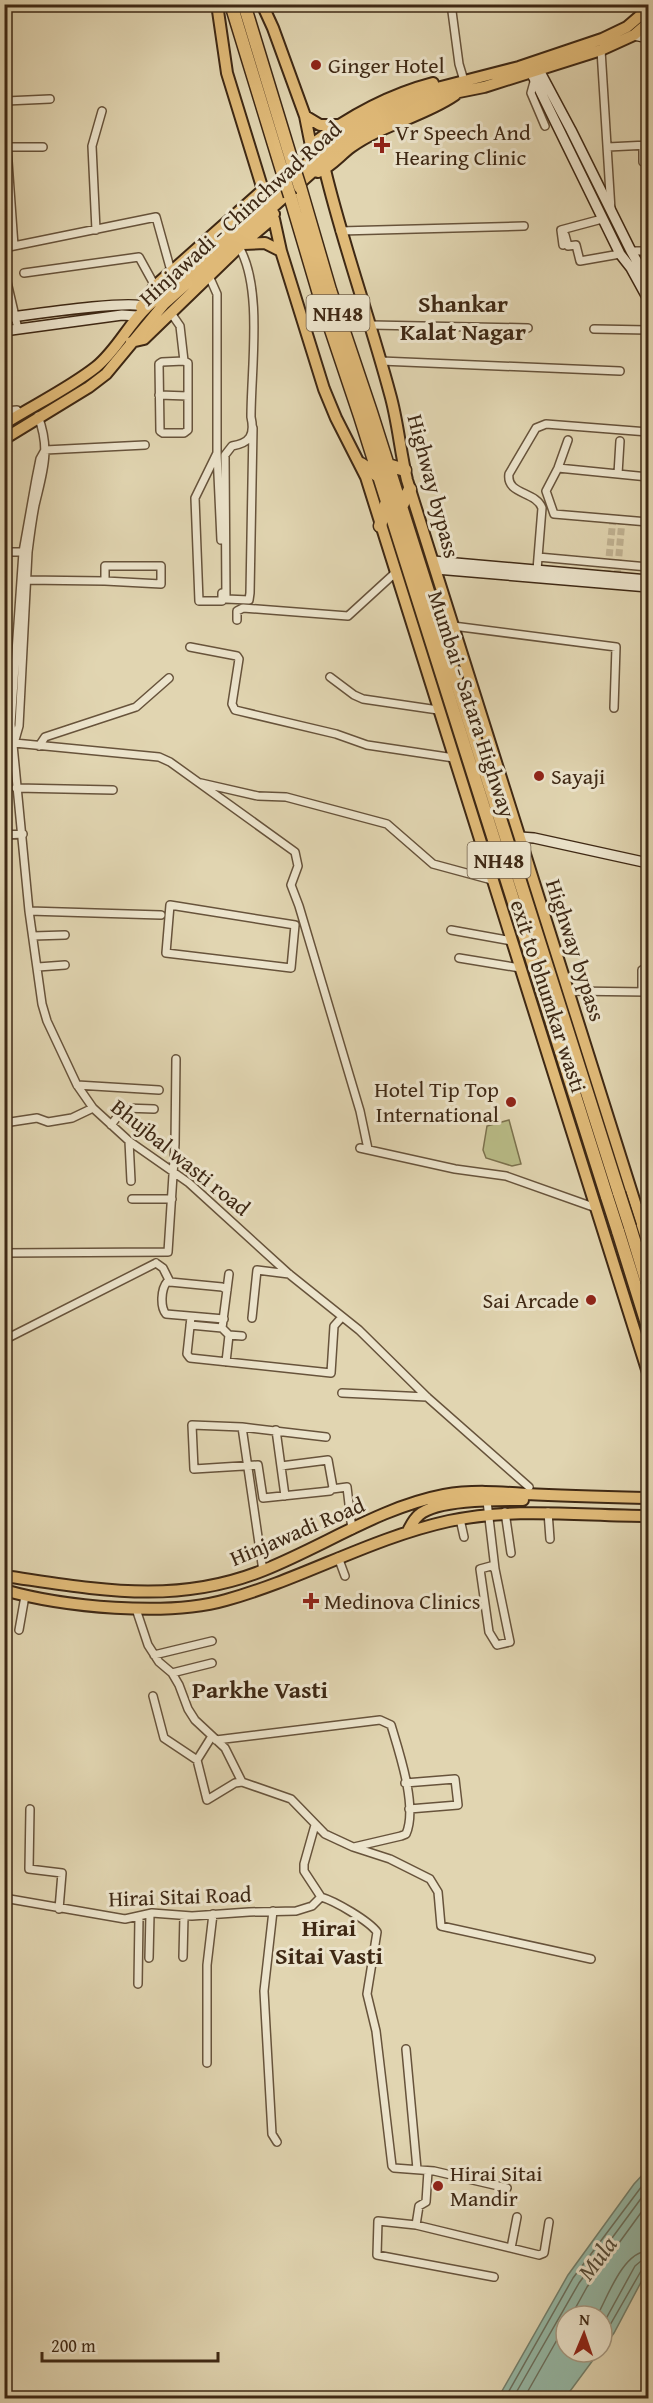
<svg xmlns="http://www.w3.org/2000/svg" width="653" height="2403" font-family="'Gentium Book Plus',serif">
<style>
.green{fill:#b9bc87;stroke:#7c724e;stroke-width:1.5}
.water{fill:#95b9a7;stroke:#727f6c;stroke-width:1.5}
.lines{fill:none;stroke-linecap:round;stroke-linejoin:round}
.shore{stroke:#6a705e;stroke-width:1.5}
.street-tunnel{stroke:#c0b292;stroke-width:7;stroke-dasharray:7 3.5;stroke-linecap:butt}
.street-casing{stroke:#67533b;stroke-width:10}
.secondary-casing{stroke:#3e2814;stroke-width:12}
.primary-casing{stroke:#3e2814;stroke-width:14}
.highway-casing{stroke:#3e2814;stroke-width:15}
.street{stroke:#ece4cc;stroke-width:7}
.secondary{stroke:#ece4cc;stroke-width:9}
.primary{stroke:#e0ba78;stroke-width:10}
.highway{stroke:#e0ba78;stroke-width:12}
.highway-bridge-casing{stroke:#3e2814;stroke-width:15;stroke-linecap:butt}
.highway-bridge{stroke:#e0ba78;stroke-width:12}
.poi-dot{fill:#8f2418;stroke:#ece4cc;stroke-width:2}
.labels{text-anchor:middle;dominant-baseline:central;stroke-width:6;stroke-linejoin:round;paint-order:stroke}
.shield{fill:#ece4cc;stroke:#72604b;stroke-width:1.5}
.shield-label{font-size:21px;font-weight:bold;fill:#3e2814}
.poi-label{font-size:22px;fill:#3e2814;stroke:#ece4cc;text-anchor:start}
.street-label{font-size:22px;fill:#3e2814;stroke:#ece4cc}
.neighbourhood-label{font-size:24px;font-weight:bold;fill:#3e2814;stroke:#ece4cc}
.water-label{font-size:24px;font-style:italic;fill:#544c39;stroke:#ece4cc}
</style>
<rect width="100%" height="100%" fill="#e1d5b1"/>
<filter id="stains"><feTurbulence type="fractalNoise" baseFrequency=".00333" numOctaves="4"/><feColorMatrix values="0 0 0 0 .2 0 0 0 0 .09 0 0 0 0 .02 0 0 0 .5 -.17"/></filter>
<radialGradient id="worn" r=".72"><stop offset=".6" stop-color="#630" stop-opacity="0"/><stop offset="1" stop-color="#630" stop-opacity=".3"/></radialGradient>
<path class="green" d="M 509,1120 L 521,1164 L 512,1166 L 486,1158 L 483,1150 L 487,1126 Z"/>
<path class="water" d="M 648,2169 L 648,2269 L 614,2333 L 602,2349 L 602,2316 L 566,2316 L 566,2352 L 599,2352 L 565,2398 L 498,2398 L 568,2275 L 634,2184 Z"/>
<g class="lines">
<path class="shore" d="M 571,2316 L 587,2287 L 648,2203
M 597,2316 C 608,2296 623,2252 648,2251
M 602,2326 L 635,2266 L 641,2261 L 648,2260
M 602,2339 L 641,2271 L 648,2267
M 505,2398 L 573,2278 L 648,2178
M 513,2398 L 579,2283 L 648,2189
M 524,2398 L 566,2324"/>
<path class="street-tunnel" d="M 607,577 L 613,519
M 617,577 L 622,520"/>
<defs>
<path id="street" d="M 451,4 L 459,64 L 465,84
M 601,50 L 611,210
M 534,82 L 531,93 L 545,126
M 4,95 L 6,101 L 50,99
M 643,145 L 643,162
M 608,147 L 648,145
M 96,230 L 92,146 L 102,111
M 340,231 L 524,226
M 565,235 L 568,246 L 576,245 L 580,261 L 620,254
M 563,245 L 561,230 L 602,219
M 14,246 L 7,147 L 43,147
M 239,247 C 263,288 251,368 251,417 C 255,435 250,443 232,446 L 225,455 L 226,599 L 249,600 L 250,593 L 253,428
M 4,248 L 156,217 L 171,271
M 631,251 L 648,251
M 24,273 L 139,257 L 155,286
M 209,276 L 217,294 L 217,453 L 221,540
M 7,282 L 18,329
M 171,313 L 180,326 L 184,361 L 162,362 L 159,364 L 160,431 L 163,433 L 184,433 L 188,430 L 188,363 L 184,361
M 371,325 L 528,328
M 594,329 L 648,330
M 381,361 L 620,371
M 159,395 L 188,396
M 4,411 L 17,410 L 20,415
M 568,440 L 558,468 L 546,491 L 554,514 L 648,522
M 620,441 L 618,474 L 648,477
M 45,450 L 40,459 L 36,479 L 23,552 L 11,724 L 29,911 L 42,1004 L 47,1021 L 77,1085 L 93,1108 L 129,1141 L 189,1183 L 289,1274 L 359,1330 L 427,1397 L 529,1487
M 45,450 L 145,445
M 217,453 L 195,498 L 199,601 L 222,601 L 222,593
M 558,468 L 618,474
M 4,552 L 23,552
M 538,557 L 648,567
M 537,570 L 542,508 C 536,491 506,495 509,474 L 536,428 L 546,424 L 648,432
M 25,580 L 105,581 L 161,584 L 161,566 L 105,566 L 105,581
M 237,620 L 237,611 L 243,608 L 348,616 L 395,573
M 453,626 L 616,647 L 614,708
M 190,647 L 237,656 L 239,659 L 232,704 L 235,710 L 336,734 L 367,745 L 454,758
M 330,677 L 354,695 L 363,699 L 438,710
M 15,740 L 19,726 L 28,552 C 30,536 32,520 35,505 C 43,471 51,450 38,416
M 4,742 L 159,757 L 170,762 L 295,852 L 298,866 L 291,885 L 299,906 L 360,1111 L 368,1149
M 39,746 L 45,737 L 136,707 L 169,678
M 201,783 L 258,796 L 286,797 L 387,824 L 433,864 L 492,880
M 16,788 L 113,790
M 4,835 L 23,834
M 170,905 L 295,925 L 291,968 L 166,953 Z
M 29,911 L 161,915
M 451,930 L 512,941
M 33,936 L 65,935
M 459,958 L 520,968
M 38,967 L 65,965
M 568,991 L 648,992
M 642,992 L 642,970 L 648,967
M 77,1085 L 159,1090
M 4,1123 L 37,1118 L 48,1122 L 72,1118 L 93,1108
M 111,1125 L 124,1108 L 154,1109
M 129,1141 L 131,1181
M 360,1148 L 455,1169 L 506,1176 L 596,1208
M 132,1199 L 172,1199
M 637,1206 L 648,1215
M 4,1253 L 168,1252 L 175,1144 L 176,1059
M 156,1263 L 163,1268 L 170,1282
M 229,1274 L 222,1328 L 229,1335 L 242,1336
M 191,1317 L 187,1354 L 190,1358 L 331,1373 L 334,1326 L 342,1317
M 252,1318 L 257,1270 L 289,1274
M 224,1319 L 166,1314 C 160,1307 161,1289 167,1282 L 170,1282 L 222,1287 L 227,1290
M 190,1325 L 222,1328
M 4,1340 L 156,1263
M 226,1362 L 229,1335
M 342,1393 L 427,1397
M 242,1427 L 326,1437
M 276,1430 L 285,1496
M 332,1489 L 347,1487 L 352,1530
M 487,1501 L 495,1569
M 505,1512 L 511,1553
M 548,1512 L 550,1539
M 460,1519 L 464,1537
M 338,1557 L 345,1576
M 491,1566 L 495,1569 L 510,1642 L 497,1645 L 489,1632 L 480,1569 Z
M 263,1571 L 242,1427 L 192,1425 L 194,1469 L 258,1465 L 263,1498 L 330,1491 L 333,1488 L 328,1460 L 281,1466
M 136,1609 L 148,1645 L 159,1662 L 172,1673 L 179,1685 L 188,1709 L 195,1720 L 225,1748 L 242,1782 L 291,1799 L 325,1834 L 353,1847 L 390,1859 L 430,1879 L 438,1892 L 441,1926 L 591,1959
M 19,1630 L 25,1596
M 154,1655 L 212,1641
M 172,1673 L 212,1663
M 153,1696 L 164,1738 L 197,1760 L 207,1800 L 235,1783 L 242,1782
M 216,1740 L 380,1720 L 391,1725 C 399,1752 418,1807 406,1834 L 401,1836 L 354,1847
M 197,1760 L 212,1736
M 405,1783 L 455,1779 L 458,1805 L 409,1809
M 30,1809 L 29,1869 L 62,1873 L 59,1909
M 321,1897 C 335,1901 369,1921 377,1932 L 367,1994 L 376,2031 L 392,2166 L 394,2168 L 434,2171 L 507,2188
M 4,1898 L 125,1919 L 152,1913 L 192,1916 L 249,1912 L 296,1911 L 312,1906 L 321,1897 L 304,1871 L 304,1864 L 315,1825
M 273,1911 L 264,1991 L 272,2134 L 277,2142
M 183,1957 L 184,1916
M 149,1958 L 150,1914
M 138,1984 L 139,1917
M 406,2049 L 417,2169
M 207,2063 L 207,1965 L 213,1914
M 416,2225 L 419,2206 L 426,2202 L 428,2171
M 511,2248 L 517,2217
M 494,2277 L 377,2255 L 378,2221 L 416,2225 L 539,2255 L 544,2253 L 549,2222"/>
<path id="secondary" d="M 634,35 L 648,38
M 538,63 L 539,70 L 571,130 L 631,251 L 648,281
M 528,66 L 620,254 L 631,268 L 648,299
M 4,318 C 28,315 132,299 147,307
M 4,331 L 122,315 L 137,316
M 433,561 L 648,580
M 436,569 L 648,587
M 520,837 L 534,838 L 648,863"/>
<path id="primary" d="M 217,4 L 227,73 L 263,190
M 262,4 L 273,28 L 305,116 L 312,151
M 305,116 L 320,125 L 337,125
M 311,145 C 349,116 387,95 433,83
M 325,170 C 343,245 370,319 390,394 C 398,422 400,451 407,480 L 648,1244
M 318,172 C 331,167 340,155 351,147 C 383,124 423,117 455,95
M 274,219 L 281,251 L 324,389 L 336,418 L 366,477 L 648,1373
M 243,244 L 265,243 L 281,251
M 141,307 L 155,286 L 263,190 L 276,190
M 131,342 L 144,339 L 239,247 L 272,219 L 274,214
M 4,424 C 34,405 68,389 96,367 C 117,350 128,325 147,307 L 339,135 L 360,121 L 390,106 L 441,87 L 519,67 L 602,39 L 627,27 L 648,9
M 4,439 L 89,387 L 106,374 L 164,304 L 355,134 L 394,114 L 444,95 L 484,87 L 601,50 L 634,35 L 648,23
M 408,1531 C 411,1525 414,1519 419,1515 C 437,1499 498,1500 523,1500
M 4,1576 C 96,1589 175,1606 264,1570 C 324,1546 381,1507 444,1495 C 471,1490 499,1492 526,1494 C 567,1496 608,1497 648,1498
M 4,1590 C 63,1607 167,1617 226,1600 C 302,1579 371,1538 449,1521 C 515,1507 581,1516 648,1516"/>
<path id="highway" d="M 231,4 L 283,174
M 244,4 L 293,165
M 300,187 L 330,290 L 371,412 L 619,1193
M 290,196 L 319,294 L 360,416 L 607,1197
M 361,464 L 377,475
M 388,465 L 405,470
M 401,507 L 410,489
M 380,526 L 386,504
M 630,1227 L 648,1286
M 618,1231 L 648,1327"/>
</defs>
<use href="#street" class="street-casing"/>
<use href="#secondary" class="secondary-casing"/>
<use href="#primary" class="primary-casing"/>
<use href="#highway" class="highway-casing"/>
<use href="#street" class="street"/>
<use href="#secondary" class="secondary"/>
<use href="#primary" class="primary"/>
<use href="#highway" class="highway"/>
<defs>
<path id="highway-bridge" d="M 293,165 L 300,187
M 283,174 L 290,196
M 619,1193 L 630,1227
M 607,1197 L 618,1231"/>
</defs>
<use href="#highway-bridge" class="highway-bridge-casing"/>
<use href="#highway-bridge" class="highway-bridge"/>
</g>
<g class="poi-dot">
<circle cx="316" cy="65" r="6"/>
<path d="M379 136h6v6h6v6h-6v6h-6v-6h-6v-6h6z"/>
<circle cx="539" cy="776" r="6"/>
<circle cx="511" cy="1102" r="6"/>
<circle cx="591" cy="1300" r="6"/>
<path d="M308 1592h6v6h6v6h-6v6h-6v-6h-6v-6h6z"/>
<circle cx="438" cy="2186" r="6"/>
</g>
<g class="labels">
<g class="shield">
<rect x="306.5" y="295" width="63" height="36" rx="4.5"/>
<rect x="467.5" y="842" width="63" height="36" rx="4.5"/>
</g>
<g class="shield-label">
<text x="338" y="313">NH48</text>
<text x="499" y="860">NH48</text>
</g>
<g class="poi-label">
<text x="328" y="65">Ginger Hotel</text>
<text x="395" y="132">Vr Speech And<tspan x="395" dy="25">Hearing Clinic</tspan></text>
<text x="551" y="776">Sayaji</text>
<text x="499" y="1089" text-anchor="end">Hotel Tip Top<tspan x="499" dy="25">International</tspan></text>
<text x="579" y="1300" text-anchor="end">Sai Arcade</text>
<text x="324" y="1601">Medinova Clinics</text>
<text x="450" y="2173">Hirai Sitai<tspan x="450" dy="25">Mandir</tspan></text>
</g>
<g class="street-label">
<text transform="translate(240 213) rotate(-42)">Hinjawadi - Chinchwad Road</text>
<text transform="translate(434 486) rotate(75)">Highway bypass</text>
<text transform="translate(472 704) rotate(72)">Mumbai - Satara Highway</text>
<text transform="translate(576 950) rotate(72)">Highway bypass</text>
<text transform="translate(549 996) rotate(72)">exit to bhumkar wasti</text>
<text transform="translate(181 1157) rotate(39)">Bhujbal wasti road</text>
<text transform="translate(297 1531) rotate(-23)">Hinjawadi Road</text>
<text transform="translate(180 1896) rotate(-2)">Hirai Sitai Road</text>
</g>
<g class="neighbourhood-label">
<text x="463" y="303">Shankar<tspan x="463" dy="28">Kalat Nagar</tspan></text>
<text x="260" y="1689">Parkhe Vasti</text>
<text x="329" y="1927">Hirai<tspan x="329" dy="28">Sitai Vasti</tspan></text>
</g>
<g class="water-label">
<text transform="translate(597 2258) rotate(-53)">Mula</text>
</g>
</g>
<rect width="653" height="2403" fill="none" stroke="#e1d5b1" stroke-width="24"/>
<rect x="6" y="6" width="641" height="2391" fill="none" stroke="#3e2814" stroke-width="3"/>
<rect x="12" y="12" width="629" height="2379" fill="none" stroke="#3e2814" stroke-width="1.5"/>
<g transform="translate(584 2334) rotate(2)"><circle r="28" fill="#ece4cc" stroke="#a69982" stroke-width="1.5"/>
<path d="M0-4.5L10 22L0 15L-10 22Z" fill="#8f2418"/>
<text y="-9" font-size="16" font-weight="bold" text-anchor="middle" fill="#3e2814">N</text>
</g>
<path d="M42 2352v9h176v-9" fill="none" stroke="#3e2814" stroke-width="3"/>
<text x="51" y="2352" font-size="18" fill="#3e2814" stroke="#ece4cc" stroke-width="4.5" paint-order="stroke">200 m</text>
<rect width="100%" height="100%" filter="url(#stains)"/>
<rect width="100%" height="100%" fill="url(#worn)"/>
</svg>
